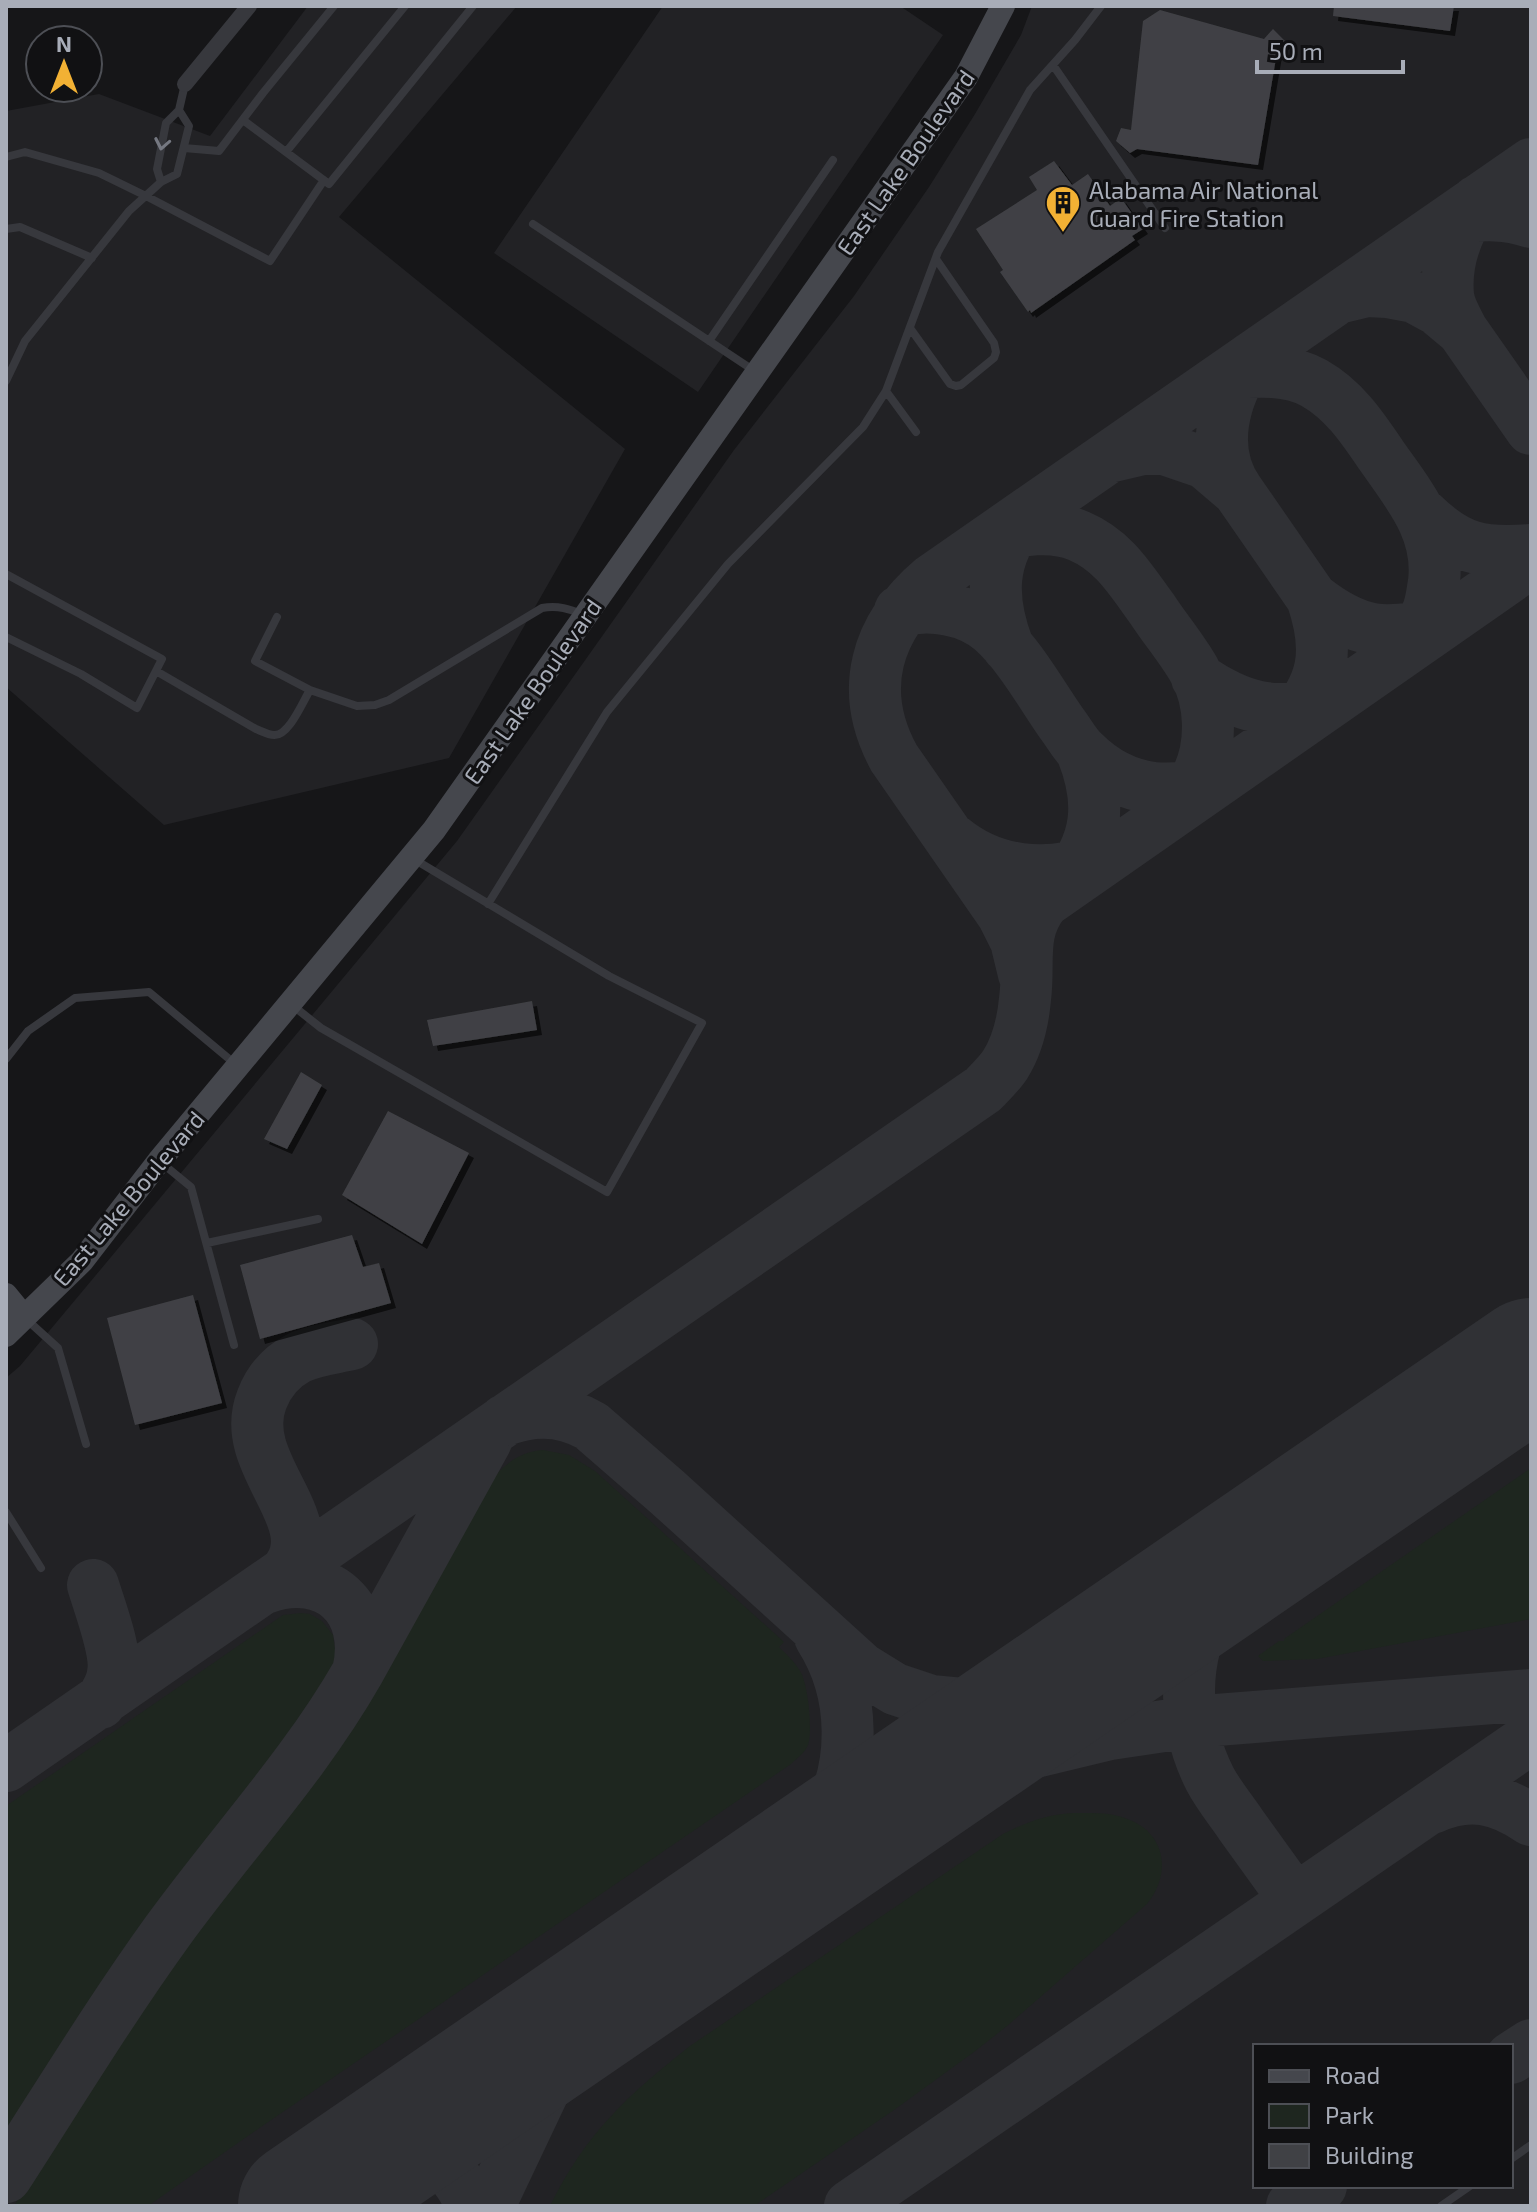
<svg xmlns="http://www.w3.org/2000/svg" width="1537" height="2212" font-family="'Exo 2',sans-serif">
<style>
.built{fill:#222225;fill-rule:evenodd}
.green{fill:#1e261f}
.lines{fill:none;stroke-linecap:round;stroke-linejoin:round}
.taxiway{stroke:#303135;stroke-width:52}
.runway{stroke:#303135;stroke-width:130}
.building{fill:#404145;filter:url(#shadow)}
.lane{stroke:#37383d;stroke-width:8}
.street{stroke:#37383d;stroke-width:16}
.secondary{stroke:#45474d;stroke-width:24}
.oneway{stroke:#757881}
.labels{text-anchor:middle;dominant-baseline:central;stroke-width:6;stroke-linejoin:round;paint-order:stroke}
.street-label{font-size:24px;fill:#a8adb8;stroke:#111113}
.poi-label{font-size:24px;fill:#a8adb8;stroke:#111113;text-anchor:start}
</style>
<defs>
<filter id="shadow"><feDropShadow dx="5" dy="5" stdDeviation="0" flood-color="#0009"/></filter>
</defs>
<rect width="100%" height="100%" fill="#161618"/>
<path class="built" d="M 308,6 L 517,6 L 339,217 L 625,449 L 449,758 L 164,825 L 6,687 L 6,111 L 99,94 L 210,136 Z
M 663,6 L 900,6 L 943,35 L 698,392 L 494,253 Z
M 1032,6 L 1531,6 L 1531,2206 L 6,2206 L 6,1378 L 20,1366 L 106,1263 L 457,841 L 734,450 L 854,296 L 929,187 L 975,114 L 1021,35 ZM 1255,2046 L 1511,2046 L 1511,2186 L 1255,2186 Z"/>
<path class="green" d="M 543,1450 L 569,1455 L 595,1471 L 784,1642 L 779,1647 C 786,1654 795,1662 800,1671 C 808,1683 813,1731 808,1745 C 805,1753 797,1758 791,1764 L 245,2138 L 148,2206 L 14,2206 L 198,1926 L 357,1720 L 489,1483 C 504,1464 519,1452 543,1450 Z
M 1531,1468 L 1531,1619 L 1317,1659 L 1263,1661 L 1258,1656 L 1279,1641 L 1284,1641 L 1284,1639 Z
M 301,1613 L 310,1614 L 322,1621 L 333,1635 L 336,1655 L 336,1667 L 331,1676 L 309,1713 L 162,1900 L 6,2138 L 6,1806 L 283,1615 Z
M 1074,1813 C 1094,1813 1112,1812 1130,1820 C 1168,1836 1170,1876 1147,1904 L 1007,2026 L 974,2052 L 894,2110 L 754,2206 L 550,2206 C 586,2133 627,2096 690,2046 L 1003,1834 C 1026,1822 1049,1814 1074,1813 Z"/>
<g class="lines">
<path class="taxiway" d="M 1455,217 C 1483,215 1504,213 1531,222
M 1338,298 L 1367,291 L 1387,292 L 1414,297 L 1438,310 L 1462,330 L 1531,429
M 1462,330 C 1457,320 1449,307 1448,295 C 1445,261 1458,228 1477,201
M 1230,373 C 1258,371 1289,369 1314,383 C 1344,400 1362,427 1381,455 C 1408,494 1440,530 1434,582 C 1432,593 1431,607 1425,617 C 1419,628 1411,638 1405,648
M 1109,457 L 1143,449 L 1164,449 L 1205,463 L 1238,491 L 1312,598 C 1330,651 1325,684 1287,726
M 1238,491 C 1209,450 1223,396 1251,358
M 1422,514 C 1458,549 1482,554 1531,550
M 994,537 C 1020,529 1054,525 1079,536 C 1114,551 1130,579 1152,609 C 1165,629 1182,649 1194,670 C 1211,701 1213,744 1197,777 C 1192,788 1183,798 1175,807
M 1312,598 C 1359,635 1385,636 1443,622
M 900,611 C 930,603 968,609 992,630 C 1019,654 1041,694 1062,724 C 1069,733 1075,745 1084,753 C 1103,772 1127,785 1154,788 C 1173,790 1196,787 1214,779
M 1008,647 C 990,599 989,557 1025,516
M 1197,678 C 1239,707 1275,718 1325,701
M 952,839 C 993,873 1047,878 1096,860
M 1062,885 C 1099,843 1102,802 1082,752
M 1024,974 L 1016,941 L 1003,915 L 894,758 C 857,690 876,627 933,579 L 1531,164
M 505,1420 C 534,1409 564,1410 591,1426 L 667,1492 L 861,1668 L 895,1689 L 931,1701 L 962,1704 L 1007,1701 L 1069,1680
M 1267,1544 C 1249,1562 1227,1580 1213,1603 C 1181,1657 1182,1724 1210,1779 C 1219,1796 1231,1810 1241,1825 C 1259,1850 1277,1875 1295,1900
M 282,1576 C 333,1523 235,1466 262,1399 C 269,1381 281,1367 298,1358 C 314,1350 335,1348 352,1344
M 93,1585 C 100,1608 117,1652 113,1673 C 112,1684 106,1693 100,1703
M 265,1588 C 327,1566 373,1608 358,1672 L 486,1441
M 6,1766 L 984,1089 C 991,1081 999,1074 1005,1065 C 1017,1046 1023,1021 1025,999 C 1030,963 1019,933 1044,902 L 1531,562
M 1432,1808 C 1470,1791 1498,1798 1531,1820
M 866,1819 L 957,1777 L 1002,1760 L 1110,1734 L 1191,1722 L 1531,1695
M 784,1875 C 797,1859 812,1843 822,1826 C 857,1769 856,1693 820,1637
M 1511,2058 L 1531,2045
M 374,2157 C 422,2153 452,2156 471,2206
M 6,2177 C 59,2095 110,2011 167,1932 C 230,1845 305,1765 358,1672
M 489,2206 L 579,2016
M 850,2206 L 1531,1738
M 1292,2206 L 1321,2186"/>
<path class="runway" d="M 303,2206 L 1531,1363"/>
</g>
<path class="building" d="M 1334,6 L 1454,6 L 1450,31 L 1333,16 Z
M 1160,10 L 1264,39 L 1273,29 L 1286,42 L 1277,52 L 1258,165 L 1137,149 L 1130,153 L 1116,141 L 1121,128 L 1131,130 L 1143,21 Z
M 1054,161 L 1072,185 L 1088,174 L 1110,206 L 1121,198 L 1143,229 L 1132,236 L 1135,240 L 1031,313 L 1030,310 L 1028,312 L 1000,272 L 1003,270 L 976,229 L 1037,190 L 1029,177 Z
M 532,1001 L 537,1030 L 433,1046 L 427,1020 Z
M 301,1072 L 322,1085 L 287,1149 L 264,1139 Z
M 388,1111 L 469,1153 L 422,1244 L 342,1195 Z
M 352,1235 L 363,1267 L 379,1263 L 391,1303 L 260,1339 L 240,1265 Z
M 193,1295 L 222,1403 L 135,1425 L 107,1318 Z"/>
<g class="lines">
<path class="lane" d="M 1053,65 L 1165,228
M 243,120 L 329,184 L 473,6
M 184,148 L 219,151 L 263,93 L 334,6
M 286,152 L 405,6
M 6,157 L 25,152 L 99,173 L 146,196 L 270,261 L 324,180
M 161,182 L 157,169 L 166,123 L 179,110 L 185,84
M 533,224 L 753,370
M 6,229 L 20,227 L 92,258
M 910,328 L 950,384 L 956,386 L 961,385 L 994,358 L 996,352 L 994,343 L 936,259
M 709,341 L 833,160
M 6,381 L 25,341 L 129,211 L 161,182 L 177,174 L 189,126 L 179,110
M 886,391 L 916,432
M 6,574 L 162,659 L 137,708 L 81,674 L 6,637
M 277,617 L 255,661 L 310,690
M 156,671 L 256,729 C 261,731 269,735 274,735 C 289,736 303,701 310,690 L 357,706 L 375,705 L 389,700 L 542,608 C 558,605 569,609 585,615
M 488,904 L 607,712 L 728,564 L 863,427 L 886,391 L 938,252 L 1030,90 L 1075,40 L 1101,6
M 292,1005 L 321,1028 L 607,1192 L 702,1023 L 609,976 L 412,858
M 6,1059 L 28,1031 L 75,998 L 149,992 L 234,1063
M 163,1164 L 191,1187 L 234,1345
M 207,1243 L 318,1219
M 26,1319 L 58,1348 L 86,1444
M 6,1512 L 41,1568
M 1511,2159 L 1531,2145
M 1441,2206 L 1470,2186"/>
<path class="street" d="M 185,84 L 249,6"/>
<path class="secondary" d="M 6,1295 L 24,1317
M 6,1335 L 82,1261 L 159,1161 L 434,830 L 966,77 L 1003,6"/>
</g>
<defs><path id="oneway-chevron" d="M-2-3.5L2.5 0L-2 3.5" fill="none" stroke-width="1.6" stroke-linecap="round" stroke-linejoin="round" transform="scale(2)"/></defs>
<use class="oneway" href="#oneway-chevron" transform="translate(162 144) rotate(101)"/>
<defs>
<symbol id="building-pin" viewBox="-11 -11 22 30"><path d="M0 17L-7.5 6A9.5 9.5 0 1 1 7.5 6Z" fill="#f2b134" stroke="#111113"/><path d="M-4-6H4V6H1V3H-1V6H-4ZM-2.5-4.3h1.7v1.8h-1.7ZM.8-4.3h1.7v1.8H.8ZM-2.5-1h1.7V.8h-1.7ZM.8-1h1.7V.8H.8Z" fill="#111"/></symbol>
</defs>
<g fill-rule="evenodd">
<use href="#building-pin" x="1043" y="183" width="40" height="54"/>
</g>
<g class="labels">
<g class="street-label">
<text transform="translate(905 162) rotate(-55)">East Lake Boulevard</text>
<text transform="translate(532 691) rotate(-55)">East Lake Boulevard</text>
<text transform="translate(128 1198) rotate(-50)">East Lake Boulevard</text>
</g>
<g class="poi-label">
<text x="1089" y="189">Alabama Air National<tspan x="1089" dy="28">Guard Fire Station</tspan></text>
</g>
</g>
<rect width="1537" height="2212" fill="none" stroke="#a8adb8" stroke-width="16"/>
<rect x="1253" y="2044" width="260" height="144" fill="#111113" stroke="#4d4f55" stroke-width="2"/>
<rect x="1269" y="2070" width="40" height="12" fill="#45474d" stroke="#4d4f55" stroke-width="2"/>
<text x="1325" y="2084" font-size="24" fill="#a8adb8">Road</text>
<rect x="1269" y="2104" width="40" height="24" fill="#1e261f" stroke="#4d4f55" stroke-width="2"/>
<text x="1325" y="2124" font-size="24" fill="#a8adb8">Park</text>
<rect x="1269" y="2144" width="40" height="24" fill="#404145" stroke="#4d4f55" stroke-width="2"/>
<text x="1325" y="2164" font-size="24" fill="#a8adb8">Building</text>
<g transform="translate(64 64)"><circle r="38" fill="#111113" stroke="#4d4f55" stroke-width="2"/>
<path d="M0-6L14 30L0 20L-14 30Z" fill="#f2b134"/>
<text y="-12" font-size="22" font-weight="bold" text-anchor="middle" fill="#a8adb8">N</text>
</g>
<path d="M1257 60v12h146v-12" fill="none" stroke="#a8adb8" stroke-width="4"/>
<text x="1269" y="60" font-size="24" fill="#a8adb8" stroke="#111113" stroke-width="6" paint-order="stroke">50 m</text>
</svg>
